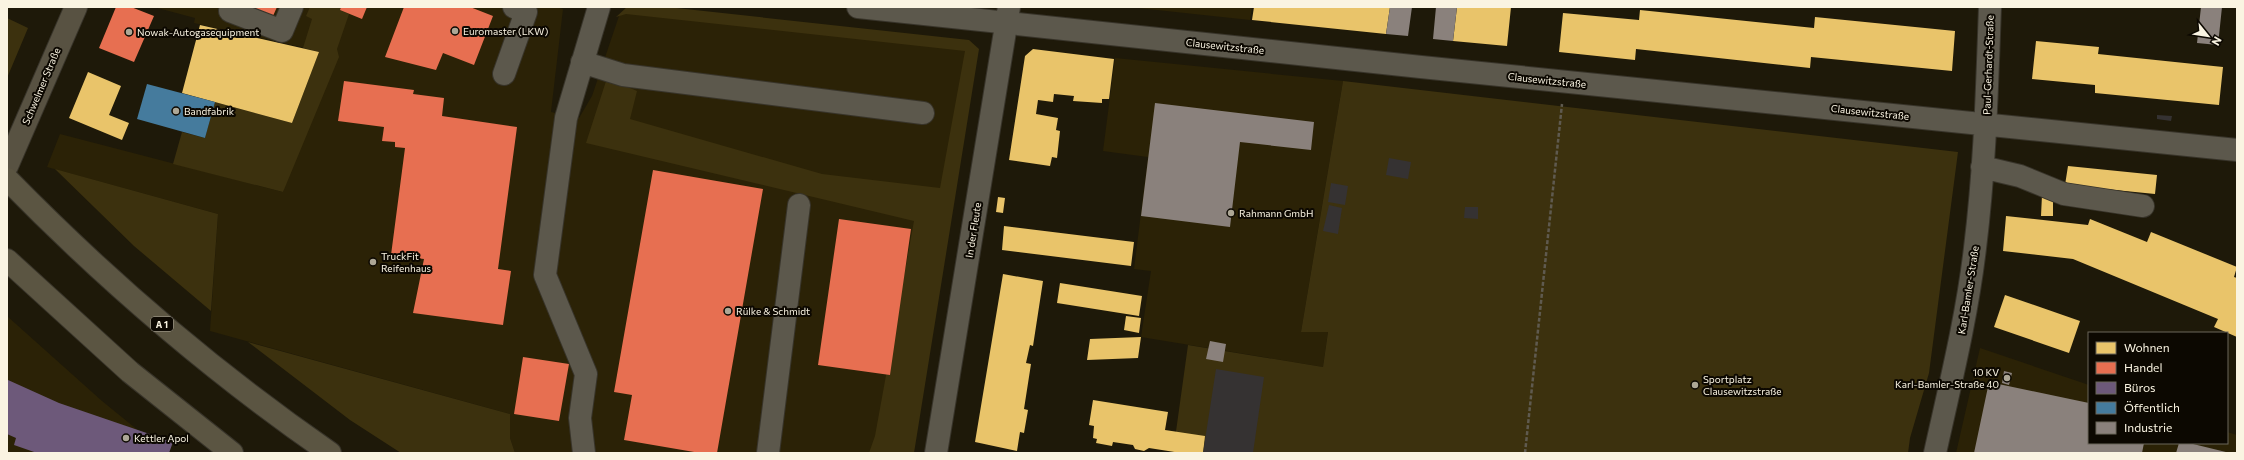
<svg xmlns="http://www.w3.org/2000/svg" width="2244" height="460" font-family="Commissioner,sans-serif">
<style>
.built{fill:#2b2206}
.green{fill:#3c310e}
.homes{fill:#e9c46a}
.shops{fill:#e76f51}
.offices{fill:#6d597a}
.public{fill:#457b9d}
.industry{fill:#8a817c}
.building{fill:#353232}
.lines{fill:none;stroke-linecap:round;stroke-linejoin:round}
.minor-casing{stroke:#38342a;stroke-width:24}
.major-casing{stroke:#38342a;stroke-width:24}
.highway-casing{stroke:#38342a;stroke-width:24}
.path{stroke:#5f5a4f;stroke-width:2.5;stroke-dasharray:4 2;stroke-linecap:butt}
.minor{stroke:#5c584c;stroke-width:22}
.major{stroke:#585242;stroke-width:22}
.highway{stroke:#5b5542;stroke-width:22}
.poi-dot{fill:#ada796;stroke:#0c0801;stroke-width:1.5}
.labels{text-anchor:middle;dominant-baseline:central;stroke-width:4;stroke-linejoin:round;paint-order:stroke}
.shield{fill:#0c0801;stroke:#b3ad9e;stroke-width:1}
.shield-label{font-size:9px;font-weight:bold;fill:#faf4e2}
.poi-label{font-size:10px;fill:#faf4e2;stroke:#0c0801;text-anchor:start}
.street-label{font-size:10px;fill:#faf4e2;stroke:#0c0801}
</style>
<rect width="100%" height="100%" fill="#1e1909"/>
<path class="built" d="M 154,7 L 556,7 L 563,9 L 551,112 L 579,118 L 592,96 L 619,16 L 627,10 L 974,47 L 908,453 L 515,453 L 510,438 L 510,414 L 210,331 L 218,214 L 47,167 L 60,134 L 283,192 L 319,51 L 194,23 L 195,18 Z
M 1129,7 L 1252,7 L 1250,20 Z
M 1115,58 L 1343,81 L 1301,332 L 1328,332 L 1323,367 L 1141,337 L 1151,271 L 1134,269 L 1148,157 L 1103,151 Z
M 7,316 L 102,401 L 166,453 L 7,453 Z
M 1980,348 L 2089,385 L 2089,443 L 2227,443 L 2227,432 L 2237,435 L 2237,453 L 1956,453 Z"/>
<path class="green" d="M 310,7 L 341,7 L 340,10 L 349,14 L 337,49 L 339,57 L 283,192 L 173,164 L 182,132 L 205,138 L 215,102 L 292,123 L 319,52 L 303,48 L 312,19 L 306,16 Z
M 627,7 L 667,7 L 969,40 L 979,49 L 914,453 L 869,453 L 875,436 L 914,221 L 586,143 L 607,78 L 637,91 L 630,119 L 822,174 L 940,188 L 965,51 L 626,14 L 616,17 Z
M 7,18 L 28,28 L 7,78 Z
M 1343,81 L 1958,152 L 1929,373 L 1910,438 L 1908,453 L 1173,453 L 1188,345 L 1323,367 L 1328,332 L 1301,332 Z
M 55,169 L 218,214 L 211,311 L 134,246 Z
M 248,342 L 510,414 L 510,438 L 515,453 L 401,453 L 350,420 Z"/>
<path class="homes" d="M 1254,7 L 1390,7 L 1386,34 L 1252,20 Z
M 1457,7 L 1511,7 L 1507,46 L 1453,41 Z
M 1640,10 L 1814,28 L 1815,17 L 1955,31 L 1952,71 L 1811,57 L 1810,68 L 1636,49 L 1635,60 L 1559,52 L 1563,13 L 1639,20 Z
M 200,25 L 319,52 L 292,123 L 182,93 Z
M 2036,41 L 2099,47 L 2098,54 L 2223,67 L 2219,105 L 2095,93 L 2095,85 L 2032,79 Z
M 1033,49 L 1114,59 L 1109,99 L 1102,99 L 1102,103 L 1073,101 L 1074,96 L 1054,94 L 1053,102 L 1038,100 L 1036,114 L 1058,118 L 1056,130 L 1060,131 L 1057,158 L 1052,157 L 1050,166 L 1009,160 L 1025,56 Z
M 88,72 L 121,86 L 109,115 L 129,123 L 122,140 L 69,118 Z
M 2068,166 L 2157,175 L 2155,194 L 2065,185 Z
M 2042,195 L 2053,195 L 2053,216 L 2041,216 Z
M 998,197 L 1005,198 L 1003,213 L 996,212 Z
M 2006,216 L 2088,225 L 2090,219 L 2147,242 L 2151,232 L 2237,267 L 2234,277 L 2237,278 L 2237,337 L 2214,327 L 2218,319 L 2073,259 L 2003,251 Z
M 1004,226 L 1134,242 L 1131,266 L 1002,250 Z
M 1003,274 L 1043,281 L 1033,346 L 1030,345 L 1026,363 L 1031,364 L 1024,409 L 1028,410 L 1024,433 L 1020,432 L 1017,451 L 975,442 Z
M 1060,283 L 1142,296 L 1139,316 L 1057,303 Z
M 2005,295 L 2080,321 L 2069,353 L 1994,327 Z
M 1126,316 L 1141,318 L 1139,333 L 1124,330 Z
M 1141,337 L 1138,358 L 1087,360 L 1090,339 Z
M 1093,400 L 1168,412 L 1165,430 L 1205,436 L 1203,453 L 1181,453 L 1149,448 L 1144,451 L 1135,449 L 1133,445 L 1113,442 L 1112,446 L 1096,443 L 1097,439 L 1093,438 L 1094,426 L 1089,425 Z"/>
<path class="shops" d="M 116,7 L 131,7 L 154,16 L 134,62 L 99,48 Z
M 251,7 L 277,7 L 273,16 Z
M 341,7 L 367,7 L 362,19 L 340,10 Z
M 404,7 L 470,7 L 493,16 L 474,65 L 443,53 L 436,70 L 385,57 Z
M 344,81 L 414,90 L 413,94 L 444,98 L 442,116 L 517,127 L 498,269 L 511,271 L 503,325 L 413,313 L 424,259 L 391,255 L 405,148 L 395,147 L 395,142 L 382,141 L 384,127 L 338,121 Z
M 653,170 L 763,189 L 717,453 L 700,453 L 624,440 L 632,395 L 614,392 Z
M 839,219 L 911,229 L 890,375 L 818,365 Z
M 523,357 L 569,364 L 559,421 L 514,414 Z"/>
<path class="offices" d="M 8,380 L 59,403 L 173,442 L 169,453 L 37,453 L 14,445 L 16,438 L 7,434 Z"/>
<path class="public" d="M 147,84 L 215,102 L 205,138 L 137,119 Z"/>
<path class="industry" d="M 1390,7 L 1412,7 L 1408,36 L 1386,34 Z
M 1436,7 L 1457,7 L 1453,41 L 1433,39 Z
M 2201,7 L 2222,7 L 2218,45 L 2197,43 Z
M 1155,103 L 1314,122 L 1311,150 L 1240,142 L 1230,227 L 1141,216 Z
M 1210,341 L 1226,344 L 1223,362 L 1206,359 Z
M 2004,371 L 2012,373 L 2009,385 L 2002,383 Z
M 1989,382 L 2089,403 L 2089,443 L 2144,443 L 2142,453 L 1974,453 Z
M 2179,443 L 2189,443 L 2230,453 L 2176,453 Z"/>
<path class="building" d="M 2157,115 L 2172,116 L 2171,121 L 2157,119 Z
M 1389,158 L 1411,162 L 1408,179 L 1386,175 Z
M 1331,183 L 1348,186 L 1345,205 L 1328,202 Z
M 1329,205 L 1342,208 L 1338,234 L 1323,231 Z
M 1465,207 L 1478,207 L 1478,219 L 1464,218 Z
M 1216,369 L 1264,377 L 1253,453 L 1203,453 Z"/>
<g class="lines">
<defs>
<path id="minor" d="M 231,7 L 230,11 L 282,31 L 292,7
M 858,7 L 1421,67 L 2237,150
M 582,62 L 623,75 L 923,113
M 504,74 L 526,12 L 514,7
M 1982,167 L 2020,176 L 2064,194 L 2143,206
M 584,453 L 580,418 L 586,374 L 545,275 L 566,118 L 599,7
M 768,453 L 799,205
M 936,453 L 1009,7
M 1935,453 C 1950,385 1967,317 1975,248 C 1985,168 1987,88 1990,7"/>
<path id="major" d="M 7,166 L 76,7"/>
<path id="highway" d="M 7,179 C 106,280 214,373 330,453
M 7,260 L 130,372 L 232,453"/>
</defs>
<use href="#minor" class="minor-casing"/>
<use href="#major" class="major-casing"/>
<use href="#highway" class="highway-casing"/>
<path class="path" d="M 1525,453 L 1562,104"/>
<use href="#minor" class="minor"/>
<use href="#major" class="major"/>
<use href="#highway" class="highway"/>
</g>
<g class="poi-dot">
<circle cx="455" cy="31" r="4"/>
<circle cx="129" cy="32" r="4"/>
<circle cx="176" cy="111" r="4"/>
<circle cx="1231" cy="213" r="4"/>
<circle cx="373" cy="262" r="4"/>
<circle cx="728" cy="311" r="4"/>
<circle cx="2007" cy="378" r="4"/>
<circle cx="1695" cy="385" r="4"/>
<circle cx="126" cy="438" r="4"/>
</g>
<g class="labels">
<rect class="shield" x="151" y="317" width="22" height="14" rx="3"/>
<g class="shield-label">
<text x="162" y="324">A 1</text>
</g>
<g class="poi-label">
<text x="463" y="31">Euromaster (LKW)</text>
<text x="137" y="32">Nowak-Autogasequipment</text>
<text x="184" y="111">Bandfabrik</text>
<text x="1239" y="213">Rahmann GmbH</text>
<text x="381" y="256">TruckFit<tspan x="381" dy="12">Reifenhaus</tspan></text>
<text x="736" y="311">Rülke &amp; Schmidt</text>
<text x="1999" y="372" text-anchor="end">10 KV<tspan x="1999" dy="12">Karl-Bamler-Straße 40</tspan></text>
<text x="1703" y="379">Sportplatz<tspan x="1703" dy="12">Clausewitzstraße</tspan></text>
<text x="134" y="438">Kettler Apol</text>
</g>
<g class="street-label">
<text transform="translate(1225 46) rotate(6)">Clausewitzstraße</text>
<text transform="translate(1988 65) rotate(-88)">Paul-Gerhardt-Straße</text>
<text transform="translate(1547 80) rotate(6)">Clausewitzstraße</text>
<text transform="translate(41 86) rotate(-67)">Schwelmer Straße</text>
<text transform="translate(1870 112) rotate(6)">Clausewitzstraße</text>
<text transform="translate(973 230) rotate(-81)">In der Fleute</text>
<text transform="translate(1968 290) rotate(-81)">Karl-Bamler-Straße</text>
</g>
</g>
<rect width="2244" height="460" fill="none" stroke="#faf4e2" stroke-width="16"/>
<rect x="2088" y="332" width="140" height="112" fill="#0c0801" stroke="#6b665b"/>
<rect x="2096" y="342" width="20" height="12" fill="#e9c46a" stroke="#6b665b"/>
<text x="2124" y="352" font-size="12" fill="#faf4e2">Wohnen</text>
<rect x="2096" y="362" width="20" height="12" fill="#e76f51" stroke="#6b665b"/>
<text x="2124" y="372" font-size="12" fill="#faf4e2">Handel</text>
<rect x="2096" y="382" width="20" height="12" fill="#6d597a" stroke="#6b665b"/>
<text x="2124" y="392" font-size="12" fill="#faf4e2">Büros</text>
<rect x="2096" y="402" width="20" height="12" fill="#457b9d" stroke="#6b665b"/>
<text x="2124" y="412" font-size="12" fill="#faf4e2">Öffentlich</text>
<rect x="2096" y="422" width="20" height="12" fill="#8a817c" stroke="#6b665b"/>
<text x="2124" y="432" font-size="12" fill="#faf4e2">Industrie</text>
<g transform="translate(2208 36) rotate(120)" stroke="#0c0801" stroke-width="3" paint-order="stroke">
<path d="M0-3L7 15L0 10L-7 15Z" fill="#faf4e2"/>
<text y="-6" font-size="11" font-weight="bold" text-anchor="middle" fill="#faf4e2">N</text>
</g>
</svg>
